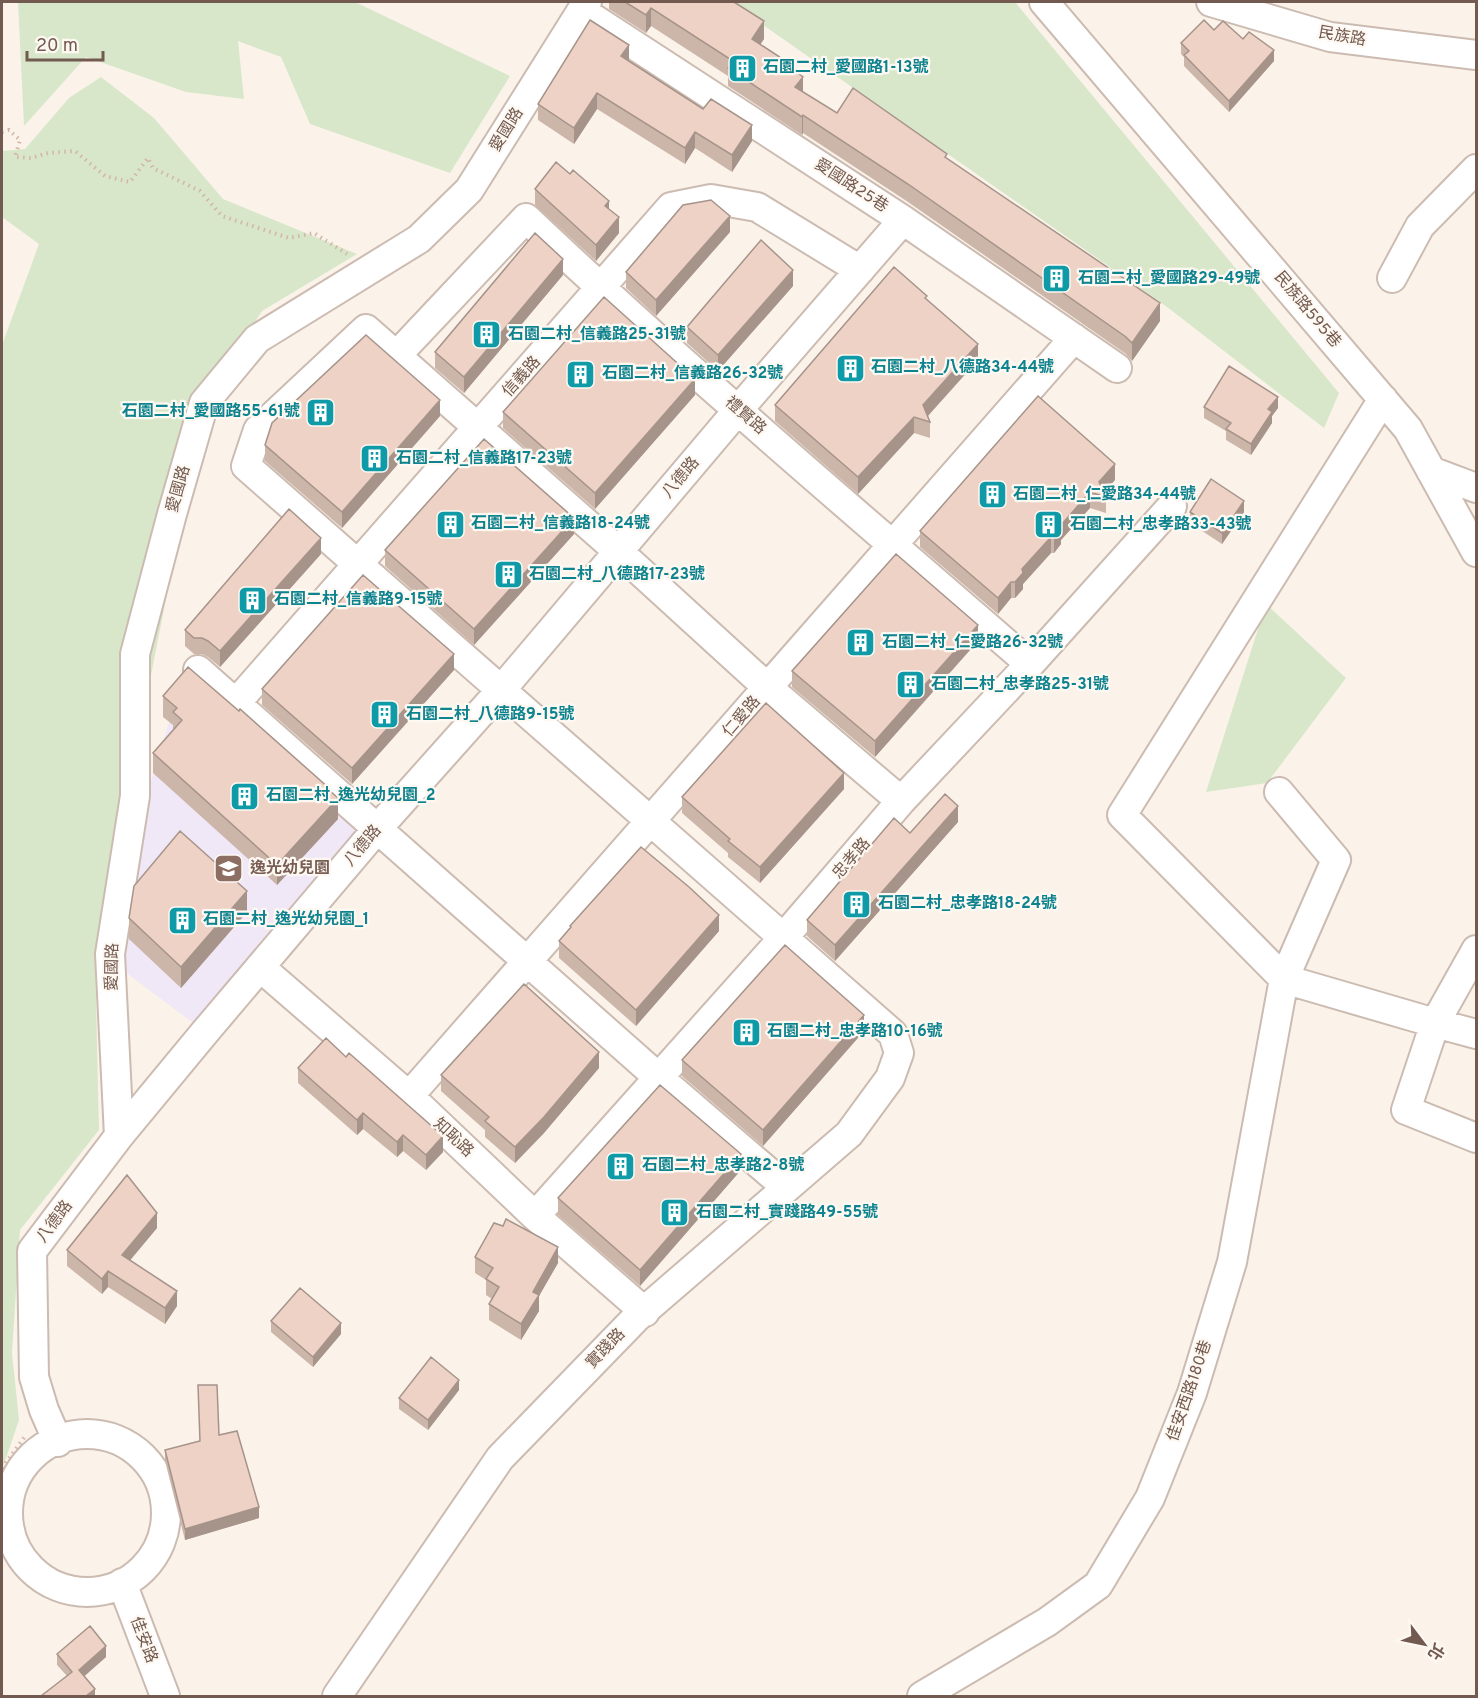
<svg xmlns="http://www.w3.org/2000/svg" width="1478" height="1698" font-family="Overpass,'Noto Sans TC',sans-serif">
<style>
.education{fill:#f0e7f7}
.green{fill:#d8e7ca}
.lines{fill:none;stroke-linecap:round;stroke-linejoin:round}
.minor-casing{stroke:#ccbbb1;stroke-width:32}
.path{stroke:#d3b5a7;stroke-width:4;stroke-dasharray:1.5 4.5;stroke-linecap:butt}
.minor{stroke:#fff;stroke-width:28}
.wall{fill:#ccb5a9}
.shaded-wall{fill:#a6938a}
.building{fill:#edd2c5;stroke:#a6938a;stroke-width:1.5}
.labels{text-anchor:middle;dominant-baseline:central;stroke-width:4.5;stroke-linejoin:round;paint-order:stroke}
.street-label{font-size:16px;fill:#735a50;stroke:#fdf8f1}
.culture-label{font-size:16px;font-weight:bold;fill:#0d838f;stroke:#fdf8f1;text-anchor:start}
.education-label{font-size:16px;font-weight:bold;fill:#785e54;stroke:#fdf8f1;text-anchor:start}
</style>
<rect width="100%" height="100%" fill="#fbf3ea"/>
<path class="education" d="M 186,667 L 367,824 L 200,1028 L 121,969 L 136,830 Z"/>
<path class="green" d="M 18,2 L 355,2 L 510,76 L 450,173 L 310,124 L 281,57 L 238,41 L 244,99 L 186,92 L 86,57 L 24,126 Z
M 730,2 L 1015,2 L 1339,393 L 1324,428 L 1167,307 Z
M 101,77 L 154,118 L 223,199 L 357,254 L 262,311 L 222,372 L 171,574 L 95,957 L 99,1130 L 20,1230 L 12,1353 L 19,1420 L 2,1470 L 2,345 L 39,244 L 2,217 L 2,151 L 25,149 L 69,98 Z
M 1266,604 L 1346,678 L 1267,783 L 1206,792 Z"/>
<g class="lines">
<defs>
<path id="minor" d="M 1044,2 L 1408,429 L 1476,552
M 1211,2 L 1330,37 L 1476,55
M 582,11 L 903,220 L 1117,368
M 1392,278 L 1420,226 L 1476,169
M 396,356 L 526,218 C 689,372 861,517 1030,664
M 1383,399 L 1122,815 L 1284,979 L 1435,1023 L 1476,1034
M 1431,471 L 1476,488
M 198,670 L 659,1078 L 786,1187
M 236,703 L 671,207 L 711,199 L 757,207 L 860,270
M 1476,950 L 1435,1023 L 1406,1110 L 1476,1138
M 260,967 L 409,1096 L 535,1216 L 645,1312
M 409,1096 L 1074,338
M 119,1136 L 110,954 L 135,796 L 135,654 L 172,514 L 204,403 L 257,339 L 419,239 L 469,190 L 587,2
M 535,1216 L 784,937 L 901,801 L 1030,664 L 1172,506
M8 1513a79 79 0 1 1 158 0a79 79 0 1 1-158 0Z
M 58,1442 L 44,1410 L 34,1377 L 32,1251 L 119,1136 L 205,1032 L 377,829 L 502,689 L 738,410 L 903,220
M 122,1583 L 165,1696
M 337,1696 L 500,1458 L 636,1318 L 849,1134 L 890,1078 L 899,1053 L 893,1034 L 246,466 L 258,430 L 366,329 L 619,552 L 768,688 L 901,801
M 922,1696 L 1047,1622 L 1098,1585 L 1150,1498 L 1192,1393 L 1232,1262 L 1284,979 L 1336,860 L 1279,792"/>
</defs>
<use href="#minor" class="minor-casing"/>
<path class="path" d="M 2,132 L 9,130 L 20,140 L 15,157 L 31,158 L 48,153 L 75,151 L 105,176 L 130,182 L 148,158 L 153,168 L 200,191 L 222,216 L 289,238 L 314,233 L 347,254
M 2,1468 L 26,1435"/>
<use href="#minor" class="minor"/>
</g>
<path class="wall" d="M 609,2 L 734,2 L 764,39 L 760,44 L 789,68 L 803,92 L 837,113 L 947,158 L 1160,321 L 1132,361 L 1126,354 L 908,202 L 803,133 L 802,135 L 728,86 L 728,76 L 651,26 L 646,33 L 609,9 Z
M 1214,30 L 1243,39 L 1274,61 L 1229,112 L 1184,66 L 1184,57 L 1181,54 L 1181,43 Z
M 629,61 L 752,141 L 732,172 L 695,148 L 685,164 L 597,109 L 574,144 L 538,120 L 538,104 Z
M 535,189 L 609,210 L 619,233 L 596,261 L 535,205 Z
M 730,232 L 656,316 L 626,288 L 626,272 Z
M 563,275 L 464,393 L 435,368 L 435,352 Z
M 793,286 L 718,371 L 687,343 L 687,327 Z
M 927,299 L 978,360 L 928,416 L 930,422 L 930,438 L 914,433 L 858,494 L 775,421 L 775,405 Z
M 695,395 L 595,509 L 503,428 L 503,412 Z
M 1204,407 L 1278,408 L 1272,416 L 1272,423 L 1251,455 L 1226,440 L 1226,431 L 1204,418 Z
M 440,416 L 342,528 L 265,461 L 265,445 Z
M 1115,480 L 1104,492 L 1106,497 L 1106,513 L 1090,508 L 1061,540 L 1061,544 L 1054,553 L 1051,553 L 1023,584 L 1023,589 L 1015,598 L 1011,598 L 998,614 L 920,547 L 920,531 Z
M 1190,512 L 1244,512 L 1222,544 L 1190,523 Z
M 574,534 L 474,645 L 385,566 L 385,550 Z
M 321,554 L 220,667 L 208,657 L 202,654 L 194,654 L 185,646 L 185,630 Z
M 978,641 L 875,757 L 792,687 L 792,671 Z
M 454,670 L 352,784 L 262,705 L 262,689 Z
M 163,696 L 330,792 L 338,819 L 277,885 L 153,773 L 153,753 L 173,730 L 173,725 L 163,717 Z
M 844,789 L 760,883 L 728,857 L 728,853 L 682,813 L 682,797 Z
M 958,822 L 835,961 L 807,936 L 807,920 L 910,833 Z
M 247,912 L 181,988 L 129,939 L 129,918 Z
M 570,926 L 719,931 L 636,1026 L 559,958 L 559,941 L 570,929 Z
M 864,1031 L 763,1146 L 682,1076 L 682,1060 Z
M 298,1068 L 443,1152 L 426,1170 L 403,1151 L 397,1157 L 363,1129 L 357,1135 L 298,1083 Z
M 599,1068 L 544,1133 L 515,1163 L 485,1137 L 485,1130 L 441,1091 L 441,1075 Z
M 741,1170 L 640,1286 L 558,1215 L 558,1198 Z
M 157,1228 L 130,1260 L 177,1306 L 165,1324 L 108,1287 L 102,1294 L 67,1266 L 67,1250 Z
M 475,1257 L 558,1263 L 539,1296 L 539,1311 L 521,1340 L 489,1320 L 489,1304 L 492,1299 L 486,1295 L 486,1280 L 475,1273 Z
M 271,1321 L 341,1334 L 313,1367 L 271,1332 Z
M 459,1390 L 428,1430 L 399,1409 L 399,1398 Z
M 219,1435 L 259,1518 L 185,1540 L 165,1461 L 165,1450 Z
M 57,1654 L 106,1657 L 84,1676 L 95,1696 L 67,1676 L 57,1665 Z"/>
<path class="shaded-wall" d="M 651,8 L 651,26 L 646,33 L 646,15 Z
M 764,21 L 764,39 L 752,57 L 752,39 Z
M 629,45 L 629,61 L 621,56 Z
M 1274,50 L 1274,61 L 1229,112 L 1229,101 Z
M 803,77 L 803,94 L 795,87 Z
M 597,93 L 597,109 L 574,144 L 574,128 Z
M 803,115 L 803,133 L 802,135 L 802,117 Z
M 752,125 L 752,141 L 732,172 L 732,155 Z
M 695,132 L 695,148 L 685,164 L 685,148 Z
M 609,201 L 609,217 L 605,206 Z
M 730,216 L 730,232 L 656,316 L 656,300 Z
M 619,217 L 619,233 L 596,261 L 596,245 Z
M 563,259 L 563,275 L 464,393 L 464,377 Z
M 793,270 L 793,286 L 718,371 L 718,355 Z
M 1160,303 L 1160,321 L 1132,361 L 1132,343 Z
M 978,344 L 978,360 L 924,420 L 923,405 Z
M 695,379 L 695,395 L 595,509 L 595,493 Z
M 1278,397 L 1278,408 L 1272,416 L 1272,423 L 1251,455 L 1251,444 L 1268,409 Z
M 440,400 L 440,416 L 342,528 L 342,512 Z
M 914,417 L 914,433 L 858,494 L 858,477 Z
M 1115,464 L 1115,480 L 1101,495 L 1099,482 Z
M 1090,492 L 1090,508 L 1061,540 L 1061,544 L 1054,553 L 1054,537 L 1061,525 Z
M 1244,501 L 1244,512 L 1222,544 L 1222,533 Z
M 574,518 L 574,534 L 474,645 L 474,629 Z
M 1051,537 L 1051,553 L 1023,584 L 1023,589 L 1015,598 L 1015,582 L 1022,569 Z
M 321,538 L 321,554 L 220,667 L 220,651 Z
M 1011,582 L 1011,598 L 998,614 L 998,598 Z
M 978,625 L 978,641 L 875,757 L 875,741 Z
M 454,654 L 454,670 L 352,784 L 352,768 Z
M 844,773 L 844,789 L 760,883 L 760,867 Z
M 330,789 L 330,807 L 338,798 L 338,819 L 277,885 L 277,865 Z
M 958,806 L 958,822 L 835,961 L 835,945 Z
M 247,891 L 247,912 L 181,988 L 181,967 Z
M 719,915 L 719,931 L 636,1026 L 636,1010 Z
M 864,1015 L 864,1031 L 763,1146 L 763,1130 Z
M 599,1052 L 599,1068 L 544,1133 L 515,1163 L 515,1147 Z
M 363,1113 L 363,1129 L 357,1135 L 357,1120 Z
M 403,1135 L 403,1151 L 397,1157 L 397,1142 Z
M 443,1136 L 443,1152 L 426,1170 L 426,1155 Z
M 741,1154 L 741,1170 L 640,1286 L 640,1270 Z
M 157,1213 L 157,1228 L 122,1270 L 122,1255 Z
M 558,1247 L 558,1263 L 539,1296 L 539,1311 L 521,1340 L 521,1324 L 533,1292 Z
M 108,1271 L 108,1287 L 102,1294 L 102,1279 Z
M 177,1291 L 177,1306 L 165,1324 L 165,1308 Z
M 341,1323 L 341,1334 L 313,1367 L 313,1357 Z
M 459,1380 L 459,1390 L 428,1430 L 428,1420 Z
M 259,1507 L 259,1518 L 185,1540 L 185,1529 Z
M 106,1646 L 106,1657 L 79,1681 L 79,1670 Z
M 95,1689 L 95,1696 L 86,1696 Z"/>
<path class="building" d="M 625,2 L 734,2 L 764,21 L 752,39 L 789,63 L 788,66 L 803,77 L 795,87 L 837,113 L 853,88 L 947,154 L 945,157 L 1160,303 L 1132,343 L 1126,337 L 908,184 L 803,115 L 802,117 L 728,68 L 733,61 L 651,8 L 646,15 Z
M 590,20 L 629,45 L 621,56 L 703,109 L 711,99 L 752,125 L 732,155 L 695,132 L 685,148 L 597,93 L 574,128 L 538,104 Z
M 1204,20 L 1214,30 L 1223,21 L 1243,39 L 1249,32 L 1274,50 L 1229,101 L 1184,55 L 1189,51 L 1181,43 Z
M 556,162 L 570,174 L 573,170 L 609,201 L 605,206 L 619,217 L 596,245 L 535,189 Z
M 711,200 L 730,216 L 656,300 L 626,272 L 683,205 Z
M 535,233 L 563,259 L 464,377 L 435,352 Z
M 761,240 L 793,270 L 718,355 L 687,327 Z
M 894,267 L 927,296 L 925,298 L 978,344 L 923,405 L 930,422 L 914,417 L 858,477 L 775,405 Z
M 604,297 L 695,379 L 595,493 L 503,412 Z
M 366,335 L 440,400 L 342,512 L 265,445 L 272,423 Z
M 1229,366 L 1278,397 L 1268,409 L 1272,412 L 1251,444 L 1226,429 L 1231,423 L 1204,407 Z
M 1038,396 L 1115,464 L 1099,482 L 1106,497 L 1090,492 L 1061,525 L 1061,528 L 1054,537 L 1051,537 L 1022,569 L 1023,573 L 1015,582 L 1011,582 L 998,598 L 920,531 Z
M 484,439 L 574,518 L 474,629 L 385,550 Z
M 1211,479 L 1244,501 L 1222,533 L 1190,512 Z
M 289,509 L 321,538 L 220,651 L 208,641 L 202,638 L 194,638 L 185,630 Z
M 896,554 L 978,625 L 875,741 L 792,671 Z
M 363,575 L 454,654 L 352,768 L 262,689 Z
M 188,667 L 239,711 L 240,709 L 330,789 L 329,790 L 338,798 L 277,865 L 153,753 L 182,720 L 173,712 L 177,708 L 163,696 Z
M 766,703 L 844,773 L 760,867 L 728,841 L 730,839 L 682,797 Z
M 945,794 L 958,806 L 835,945 L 807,920 L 894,818 L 910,833 Z
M 180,831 L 247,891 L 181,967 L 129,918 L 134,886 Z
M 641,847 L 689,887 L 719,915 L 636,1010 L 559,941 L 571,927 L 570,926 Z
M 785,945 L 864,1015 L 763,1130 L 682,1060 Z
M 524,984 L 599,1052 L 544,1117 L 515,1147 L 485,1121 L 489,1117 L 441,1075 Z
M 326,1038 L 346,1057 L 349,1053 L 443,1136 L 426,1155 L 403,1135 L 397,1142 L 363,1113 L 357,1120 L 298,1068 Z
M 660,1085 L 741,1154 L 640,1270 L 558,1198 Z
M 127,1175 L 157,1213 L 122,1255 L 177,1291 L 165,1308 L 108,1271 L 102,1279 L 67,1250 Z
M 506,1219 L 558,1247 L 533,1292 L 539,1295 L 521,1324 L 489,1304 L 499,1287 L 486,1279 L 493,1268 L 475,1257 L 494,1223 L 503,1226 Z
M 300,1288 L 341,1323 L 313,1357 L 271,1321 Z
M 431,1357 L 459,1380 L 428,1420 L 399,1398 Z
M 198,1385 L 217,1385 L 219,1435 L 237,1431 L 259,1507 L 185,1529 L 165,1450 L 200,1441 Z
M 90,1626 L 106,1646 L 79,1670 L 95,1689 L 86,1696 L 41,1696 L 72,1672 L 57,1654 Z"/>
<defs>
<symbol id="building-square" viewBox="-11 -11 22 22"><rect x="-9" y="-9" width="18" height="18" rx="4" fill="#0f9aa8" stroke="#fdf8f1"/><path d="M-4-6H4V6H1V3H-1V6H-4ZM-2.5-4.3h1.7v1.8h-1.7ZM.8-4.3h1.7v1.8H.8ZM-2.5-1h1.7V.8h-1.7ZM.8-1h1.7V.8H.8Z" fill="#fff"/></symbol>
<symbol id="school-square" viewBox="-11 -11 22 22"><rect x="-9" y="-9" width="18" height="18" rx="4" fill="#8d6e63" stroke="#fdf8f1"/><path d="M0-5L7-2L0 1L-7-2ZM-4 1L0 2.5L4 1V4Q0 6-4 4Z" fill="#fff"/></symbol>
</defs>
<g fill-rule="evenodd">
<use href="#building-square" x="726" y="52" width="33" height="33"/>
<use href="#building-square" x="1040" y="262" width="33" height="33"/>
<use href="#building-square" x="470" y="318" width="33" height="33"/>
<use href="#building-square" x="834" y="352" width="33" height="33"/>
<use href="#building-square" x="564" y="358" width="33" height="33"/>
<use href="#building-square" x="304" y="396" width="33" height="33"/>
<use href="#building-square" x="358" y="442" width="33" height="33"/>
<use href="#building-square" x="976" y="478" width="33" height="33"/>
<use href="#building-square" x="434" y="508" width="33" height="33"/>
<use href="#building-square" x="1032" y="508" width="33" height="33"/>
<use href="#building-square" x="492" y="558" width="33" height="33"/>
<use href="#building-square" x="236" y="584" width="33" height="33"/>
<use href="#building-square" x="844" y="626" width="33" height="33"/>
<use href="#building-square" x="894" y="668" width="33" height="33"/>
<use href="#building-square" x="368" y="698" width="33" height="33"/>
<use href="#building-square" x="228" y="780" width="33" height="33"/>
<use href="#school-square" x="212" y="852" width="33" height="33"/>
<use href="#building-square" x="840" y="888" width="33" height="33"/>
<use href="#building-square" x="166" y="904" width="33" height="33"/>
<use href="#building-square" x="730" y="1016" width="33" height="33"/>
<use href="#building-square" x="604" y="1150" width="33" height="33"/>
<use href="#building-square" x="658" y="1196" width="33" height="33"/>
</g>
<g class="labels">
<g class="street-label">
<text transform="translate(1342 37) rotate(10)">民族路</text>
<text transform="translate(507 130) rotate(-58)">愛國路</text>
<text transform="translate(851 186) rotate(33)">愛國路25巷</text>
<text transform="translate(1307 310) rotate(50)">民族路595巷</text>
<text transform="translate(522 377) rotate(-48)">信義路</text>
<text transform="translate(745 416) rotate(41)">禮賢路</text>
<text transform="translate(681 478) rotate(-50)">八德路</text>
<text transform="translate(179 489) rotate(-74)">愛國路</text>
<text transform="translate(742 717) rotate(-49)">仁愛路</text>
<text transform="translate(363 846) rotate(-50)">八德路</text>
<text transform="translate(852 859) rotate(-49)">忠孝路</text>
<text transform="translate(113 967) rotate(-89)">愛國路</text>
<text transform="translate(453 1138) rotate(43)">知恥路</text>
<text transform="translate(55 1222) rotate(-53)">八德路</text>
<text transform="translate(606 1349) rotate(-46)">實踐路</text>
<text transform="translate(1190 1391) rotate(-71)">佳安西路180巷</text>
<text transform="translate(143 1640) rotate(69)">佳安路</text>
</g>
<g class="culture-label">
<text x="763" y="68">石園二村_愛國路1-13號</text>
<text x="1078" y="279">石園二村_愛國路29-49號</text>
<text x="508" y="335">石園二村_信義路25-31號</text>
<text x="871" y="368">石園二村_八德路34-44號</text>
<text x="602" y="374">石園二村_信義路26-32號</text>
<text x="300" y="412" text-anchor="end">石園二村_愛國路55-61號</text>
<text x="396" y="459">石園二村_信義路17-23號</text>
<text x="1013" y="495">石園二村_仁愛路34-44號</text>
<text x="471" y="524">石園二村_信義路18-24號</text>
<text x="1070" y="525">石園二村_忠孝路33-43號</text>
<text x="529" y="575">石園二村_八德路17-23號</text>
<text x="274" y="600">石園二村_信義路9-15號</text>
<text x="882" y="643">石園二村_仁愛路26-32號</text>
<text x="931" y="685">石園二村_忠孝路25-31號</text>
<text x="406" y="715">石園二村_八德路9-15號</text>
<text x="266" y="796">石園二村_逸光幼兒園_2</text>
<text x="878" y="904">石園二村_忠孝路18-24號</text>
<text x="203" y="920">石園二村_逸光幼兒園_1</text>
<text x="767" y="1032">石園二村_忠孝路10-16號</text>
<text x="642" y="1166">石園二村_忠孝路2-8號</text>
<text x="696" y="1213">石園二村_實踐路49-55號</text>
</g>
<g class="education-label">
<text x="250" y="869">逸光幼兒園</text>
</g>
</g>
<rect width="1478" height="1698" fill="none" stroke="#735a50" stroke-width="6"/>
<g transform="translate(1424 1644) rotate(122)" stroke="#fdf8f1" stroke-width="4.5" paint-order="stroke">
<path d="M0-4.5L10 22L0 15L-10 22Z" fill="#735a50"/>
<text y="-9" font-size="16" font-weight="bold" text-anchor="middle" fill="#735a50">北</text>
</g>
<path d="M27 51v9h76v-9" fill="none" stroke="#735a50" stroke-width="3"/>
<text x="36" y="51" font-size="18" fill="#735a50" stroke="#fdf8f1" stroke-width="4.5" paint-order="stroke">20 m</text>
</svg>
